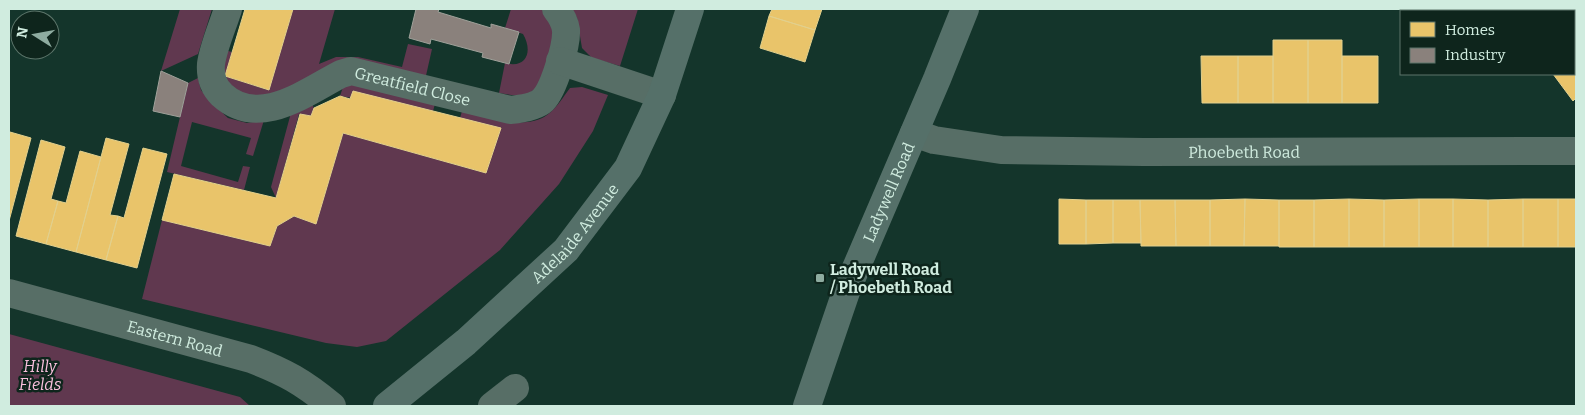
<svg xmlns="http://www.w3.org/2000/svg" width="1585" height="415" font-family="Bitter,serif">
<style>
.green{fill:#60384f}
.homes{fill:#e9c46a;stroke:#e2d08d}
.industry{fill:#8a817c;stroke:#9fa19a}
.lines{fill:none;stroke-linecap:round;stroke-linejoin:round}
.street{stroke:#576e66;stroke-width:28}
.secondary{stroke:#557069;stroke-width:28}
.poi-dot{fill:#8eaca0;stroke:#0e251c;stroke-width:2}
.labels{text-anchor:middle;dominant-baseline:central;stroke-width:5;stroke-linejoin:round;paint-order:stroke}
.street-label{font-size:16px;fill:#d0ecdf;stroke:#0e251c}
.poi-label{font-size:16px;font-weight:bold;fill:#d0ecdf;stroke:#0e251c;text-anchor:start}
.park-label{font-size:16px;font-style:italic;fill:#f8bfdc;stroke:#0e251c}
</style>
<rect width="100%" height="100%" fill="#14352b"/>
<path class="green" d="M 180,9 L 212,9 L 198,54 L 161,71 Z
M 293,9 L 335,9 L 319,64 L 336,57 L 358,57 L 402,67 L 408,44 L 432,49 L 425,80 L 358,66 L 272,96 L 250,99 L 220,78 L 224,50 L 232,52 L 225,76 L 268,90 Z
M 511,9 L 543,9 L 556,34 L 541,84 L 525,97 L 499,93 L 505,63 C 527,69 533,51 523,34 L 505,28 Z
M 572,9 L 638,9 L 620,66 L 592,58 L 582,48 L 577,18 Z
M 198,78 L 201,90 L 213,104 L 228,118 L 247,123 L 264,120 L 253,156 L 246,154 L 251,138 L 192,122 L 181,166 L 238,182 L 243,166 L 250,167 L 244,190 L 167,172 L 188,83 Z
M 350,82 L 435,104 L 433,111 L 340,96 L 344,84 Z
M 582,87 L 608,95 L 593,131 L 559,184 L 500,250 L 386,341 L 357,347 L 326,343 L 142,299 L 162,220 L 270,246 L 277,226 L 294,216 L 316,223 L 343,133 L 486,173 L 500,129 L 460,118 L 462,111 C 486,117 525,131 547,115 C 557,108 563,97 570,88 Z
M 310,100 L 314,108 L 311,116 L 299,114 L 276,198 L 271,187 L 292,109 Z
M 9,334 L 240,397 L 250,406 L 9,406 Z"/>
<path class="homes" d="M 245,9 L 293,9 L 269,90 L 225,76 Z
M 772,9 L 822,9 L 815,30 L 769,16 Z
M 1509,9 L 1559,9 L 1555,11 L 1506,11 Z
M 769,16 L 815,30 L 805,62 L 760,48 Z
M 1576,33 L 1576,98 L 1573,101 L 1553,74 L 1574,74 L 1574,35 Z
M 1273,40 L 1308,40 L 1308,103 L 1273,103 Z
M 1308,40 L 1342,40 L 1342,103 L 1308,103 Z
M 1201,56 L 1238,56 L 1238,103 L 1202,103 Z
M 1238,56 L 1273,56 L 1273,103 L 1238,103 Z
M 1342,56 L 1378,56 L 1378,103 L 1342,103 Z
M 353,91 L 501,128 L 486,173 L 343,133 L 316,224 L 294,216 L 277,226 L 270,246 L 162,220 L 174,174 L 276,198 L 300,114 L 311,116 L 314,108 L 340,96 L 350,99 Z
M 10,132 L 31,138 L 9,221 L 9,135 Z
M 106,138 L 129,144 L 110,215 L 118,216 L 106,260 L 76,252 Z
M 41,140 L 65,147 L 51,199 L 58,201 L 46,244 L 16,236 Z
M 143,148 L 167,154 L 137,268 L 106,260 L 118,216 L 124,218 Z
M 80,151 L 101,157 L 76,252 L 46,244 L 58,201 L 66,203 Z
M 1059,199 L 1086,200 L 1086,244 L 1059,244 Z
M 1245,199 L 1244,246 L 1210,246 L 1210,200 Z
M 1245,199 L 1279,200 L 1279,246 L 1244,246 Z
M 1349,199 L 1349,247 L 1314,247 L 1314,200 Z
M 1349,199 L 1384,200 L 1384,247 L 1349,247 Z
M 1419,199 L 1419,247 L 1384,247 L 1384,200 Z
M 1419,199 L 1453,199 L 1453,247 L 1419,247 Z
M 1453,199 L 1488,200 L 1488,247 L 1453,247 Z
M 1523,199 L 1523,247 L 1488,247 L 1488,200 Z
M 1523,199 L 1558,199 L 1558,247 L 1523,247 Z
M 1558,199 L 1576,199 L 1576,247 L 1558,247 Z
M 1086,200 L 1113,200 L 1113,243 L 1086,244 Z
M 1113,200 L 1140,200 L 1141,243 L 1113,243 Z
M 1140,200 L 1175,200 L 1176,246 L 1141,246 Z
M 1175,200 L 1210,200 L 1210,246 L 1176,246 Z
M 1279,200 L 1314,200 L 1314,247 L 1279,247 Z"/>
<path class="industry" d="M 416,9 L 439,9 L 438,12 L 491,28 L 491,24 L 519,32 L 509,64 L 482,57 L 483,53 L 431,39 L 430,44 L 409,38 Z
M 161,71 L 188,83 L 180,117 L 153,111 Z"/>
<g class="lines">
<g class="street">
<path id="s1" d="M 228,9 C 223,25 213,48 211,64 C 210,77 213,86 222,95 C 259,129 306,92 341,74 L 351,71 L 510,110 C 520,109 536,107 543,100 C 554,89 567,45 566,30 C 565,23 560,14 556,9"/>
<path d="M 560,61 L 662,95"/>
<path id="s2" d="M 914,133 L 934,140 L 1001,150 L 1144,152 L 1576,151"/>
<path id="s3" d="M 9,293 L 251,359 C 285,372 303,382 332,406"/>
<path d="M 492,406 L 515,388"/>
</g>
<g class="secondary">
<path id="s4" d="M 387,406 L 466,342 L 566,250 L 628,168 L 662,95 L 690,9"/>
<path id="s5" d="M 807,406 L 847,289 L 937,79 L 965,9"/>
</g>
</g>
<rect class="poi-dot" x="815" y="273" width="10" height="10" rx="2.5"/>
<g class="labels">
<g class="street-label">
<text stroke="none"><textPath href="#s1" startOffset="296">Greatfield Close</textPath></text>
<text stroke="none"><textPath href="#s2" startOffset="332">Phoebeth Road</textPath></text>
<text stroke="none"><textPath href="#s5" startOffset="229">Ladywell Road</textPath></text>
<text stroke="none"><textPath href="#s4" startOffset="256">Adelaide Avenue</textPath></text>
<text stroke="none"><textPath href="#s3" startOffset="172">Eastern Road</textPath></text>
</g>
<g class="poi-label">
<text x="830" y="269">Ladywell Road<tspan x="830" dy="18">/ Phoebeth Road</tspan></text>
</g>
<g class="park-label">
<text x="40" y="366">Hilly<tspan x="40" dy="18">Fields</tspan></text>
</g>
</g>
<rect width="1585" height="415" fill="none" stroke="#d0ecdf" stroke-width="20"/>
<rect x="1400" y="10" width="175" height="65" fill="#0e251c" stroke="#5c756a"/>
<rect x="1410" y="22" width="25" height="15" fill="#e9c46a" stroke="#5c756a"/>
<text x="1445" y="35" font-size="15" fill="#d0ecdf">Homes</text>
<rect x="1410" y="48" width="25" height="15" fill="#8a817c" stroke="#5c756a"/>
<text x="1445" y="60" font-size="15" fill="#d0ecdf">Industry</text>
<g transform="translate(35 35) rotate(281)"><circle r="24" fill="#0e251c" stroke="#5c756a"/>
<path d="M0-4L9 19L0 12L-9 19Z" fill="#8eaca0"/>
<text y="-8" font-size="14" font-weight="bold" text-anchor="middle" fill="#d0ecdf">N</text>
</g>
</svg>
